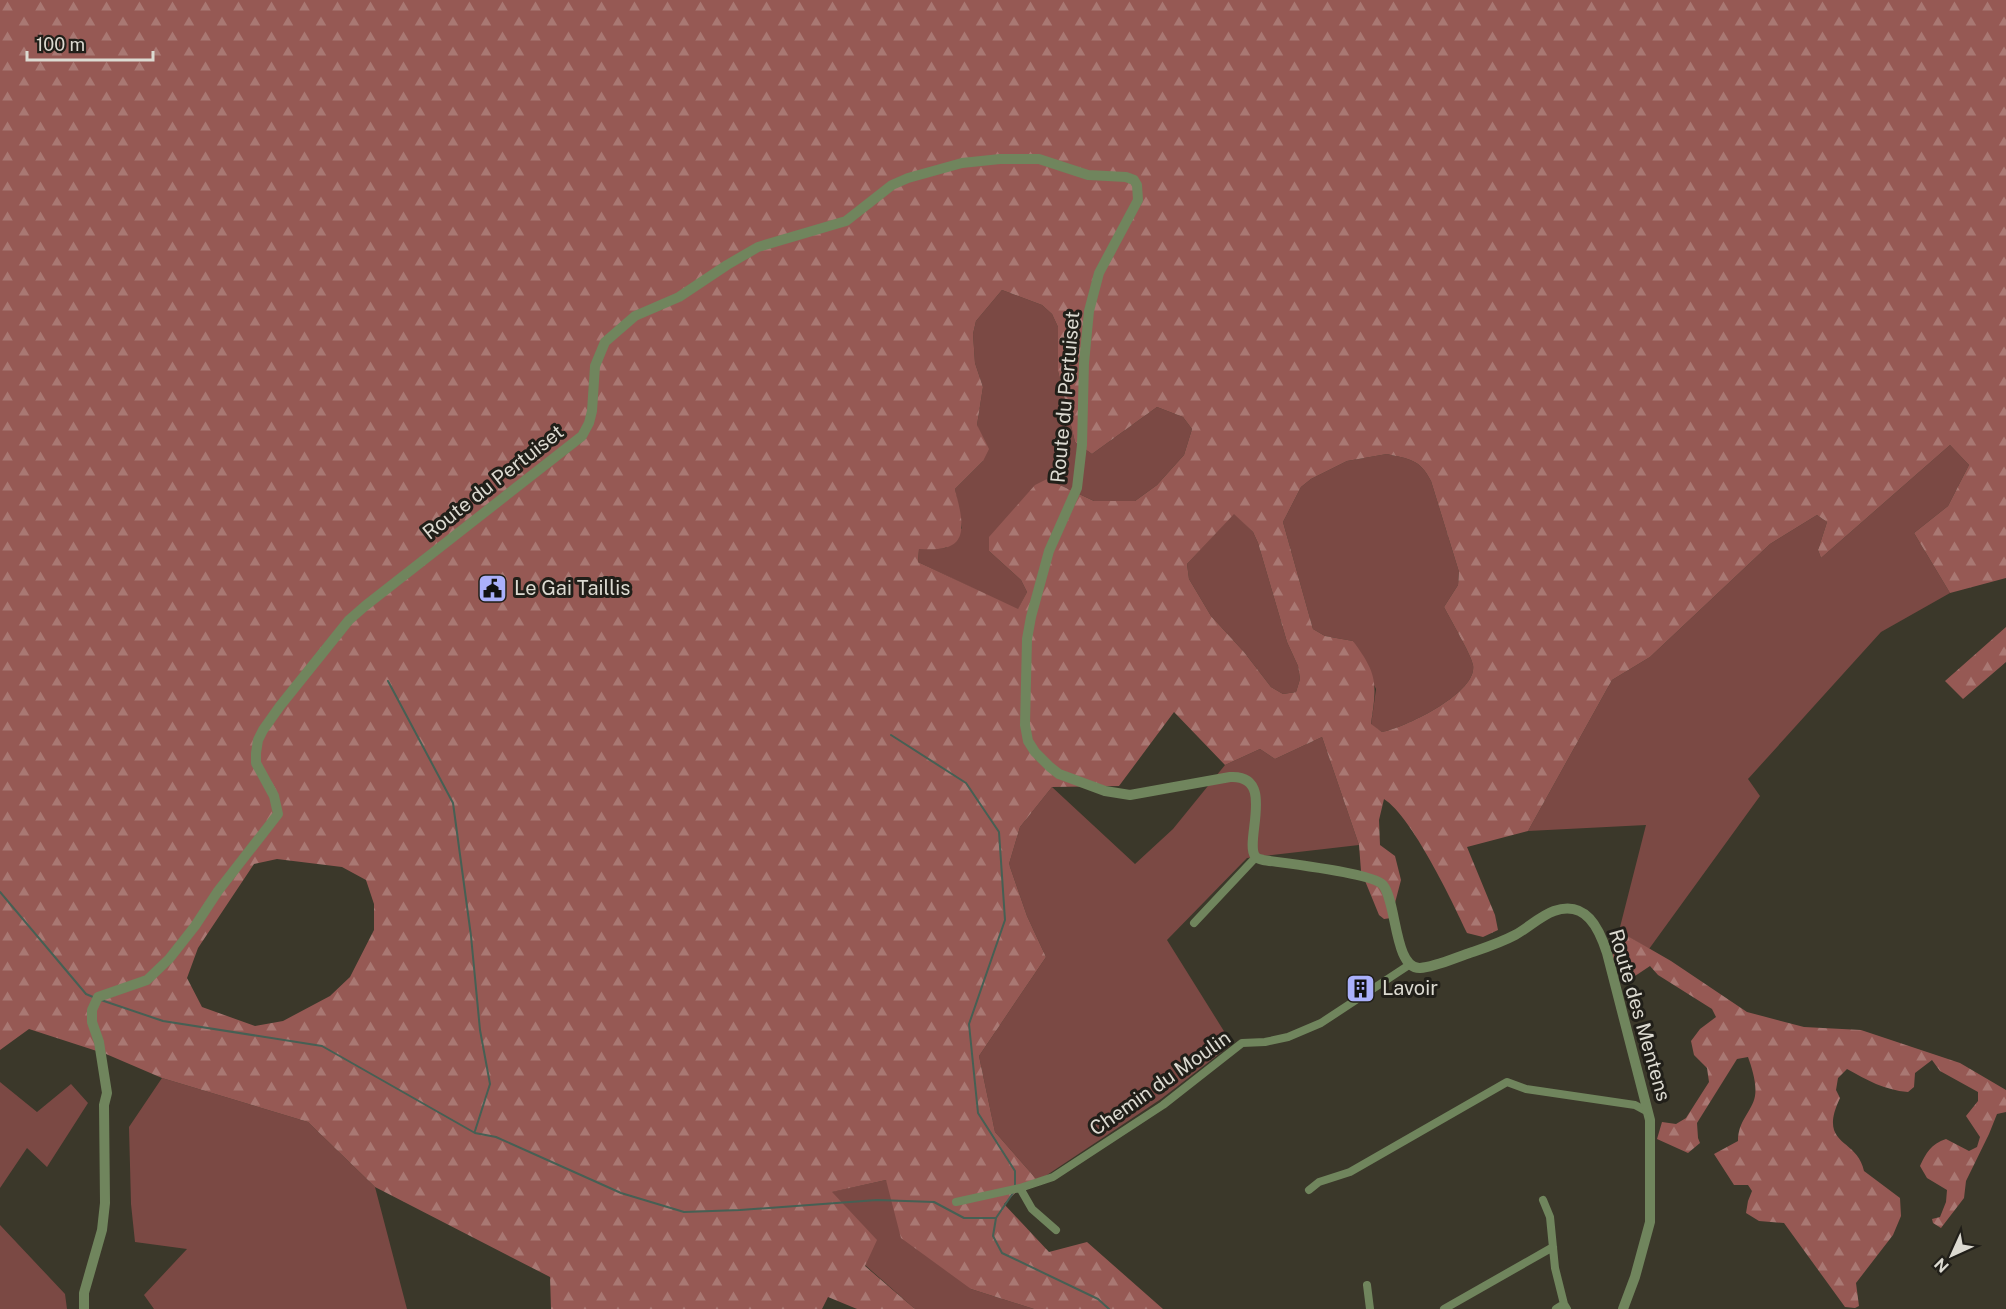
<svg xmlns="http://www.w3.org/2000/svg" width="2006" height="1309" font-family="'Public Sans',sans-serif">
<style>
.grass{fill:#7b4944}
.forest{fill:url(#forest-firs);fill-rule:evenodd}
.lines{fill:none;stroke-linecap:round;stroke-linejoin:round}
.stream{stroke:#466054;stroke-width:2}
.minor{stroke:#70855d;stroke-width:8}
.tertiary{stroke:#70855d;stroke-width:10}
.labels{text-anchor:middle;dominant-baseline:central;stroke-width:6;stroke-linejoin:round;paint-order:stroke}
.street-label{font-size:20px;fill:#dcdad1;stroke:#211f19}
.poi-label{font-size:20px;fill:#dcdad1;stroke:#211f19;text-anchor:start}
</style>
<defs>
<pattern id="forest-firs" width="22" height="20" patternUnits="userSpaceOnUse" patternTransform="scale(1.5)"><rect width="22" height="20" fill="#965954"/><path d="M5 1l3.5 6h-7zM16 11l3.5 6h-7z" fill="#a97873"/></pattern>
</defs>
<rect width="100%" height="100%" fill="#3b382a"/>
<path class="grass" d="M 1002,290 L 1042,305 L 1052,314 L 1058,327 L 1058,371 L 1075,442 L 1092,454 L 1157,407 L 1183,417 L 1192,429 L 1184,455 L 1157,485 L 1135,501 L 1094,501 L 1047,479 L 989,551 L 1021,580 L 1027,592 L 1018,610 L 918,562 L 919,549 L 946,548 L 962,528 L 955,489 L 983,461 L 977,425 L 983,387 L 975,363 L 973,334 L 976,321 Z
M 1950,445 L 1969,465 L 1948,506 L 1914,533 L 1950,593 L 1881,632 L 1748,779 L 1760,796 L 1649,949 L 1619,931 L 1646,825 L 1528,831 L 1612,680 L 1650,657 L 1770,544 L 1817,515 L 1827,522 L 1818,550 L 1821,558 Z
M 1387,454 C 1409,459 1420,459 1431,481 L 1459,572 L 1458,585 L 1444,607 C 1450,619 1471,654 1473,665 C 1478,693 1404,728 1382,732 L 1371,725 L 1376,689 L 1353,641 L 1325,636 L 1313,629 L 1283,522 L 1301,487 L 1311,479 L 1347,461 Z
M 1234,513 L 1253,532 L 1258,543 L 1287,642 L 1298,666 L 1300,679 L 1296,692 L 1283,694 L 1271,687 L 1244,652 L 1211,616 L 1189,579 L 1187,564 Z
M 1322,737 L 1359,845 L 1247,858 L 1167,940 L 1232,1044 L 1161,1099 L 1038,1181 L 995,1132 L 979,1056 L 1046,957 L 1027,916 L 1009,864 L 1020,827 L 1052,787 L 1135,864 L 1173,829 L 1225,765 L 1260,749 L 1275,759 Z
M 162,1078 L 308,1122 L 375,1187 L 407,1309 L 154,1309 L 144,1295 L 187,1249 L 135,1242 L 131,1204 L 129,1127 Z
M 0,1082 L 37,1112 L 71,1084 L 88,1103 L 47,1167 L 27,1148 L 0,1188 Z
M 886,1180 L 971,1289 L 1034,1309 L 915,1309 L 865,1265 L 831,1192 Z
M 0,1225 L 65,1294 L 67,1309 L 0,1309 Z"/>
<path class="forest" d="M 0,0 L 2006,0 L 2006,578 L 1950,593 L 1914,533 L 1948,506 L 1969,465 L 1950,445 L 1821,558 L 1818,550 L 1827,522 L 1817,515 L 1770,544 L 1650,657 L 1612,680 L 1528,831 L 1467,847 L 1495,915 L 1498,930 L 1483,937 L 1467,933 C 1452,901 1412,817 1384,799 L 1379,820 L 1380,845 L 1395,856 L 1401,880 L 1391,918 L 1384,919 L 1379,915 L 1361,871 L 1359,845 L 1322,737 L 1275,759 L 1260,749 L 1225,765 L 1174,712 L 1119,786 L 1052,787 L 1020,827 L 1009,864 L 1027,916 L 1046,957 L 979,1056 L 995,1132 L 1038,1181 L 1020,1188 L 1004,1204 L 1049,1252 L 1087,1242 L 1163,1309 L 1034,1309 L 971,1289 L 901,1238 L 886,1180 L 832,1192 L 877,1240 L 865,1266 L 915,1309 L 857,1309 L 828,1297 L 822,1309 L 551,1309 L 550,1277 L 375,1187 L 308,1122 L 162,1078 L 106,1054 L 29,1029 L 0,1050 ZM 1002,290 L 1042,305 L 1052,314 L 1058,327 L 1058,371 L 1075,442 L 1092,454 L 1157,407 L 1183,417 L 1192,429 L 1184,455 L 1157,485 L 1135,501 L 1094,501 L 1047,479 L 1035,485 L 989,537 L 989,551 L 1021,580 L 1027,592 L 1018,609 L 918,562 L 919,549 C 927,549 936,550 944,548 C 972,543 959,508 955,489 L 983,461 L 989,449 L 977,425 L 983,387 L 975,363 L 973,334 L 976,321 ZM 1387,454 C 1409,459 1420,459 1431,481 L 1459,572 L 1458,585 L 1444,607 C 1450,619 1471,654 1473,665 C 1478,693 1404,728 1382,732 L 1371,724 C 1377,683 1378,675 1353,641 L 1325,636 L 1313,629 L 1283,522 L 1301,487 L 1311,479 L 1347,461 ZM 1234,514 L 1253,532 L 1258,543 L 1287,642 L 1298,666 L 1300,679 L 1296,692 L 1283,694 L 1271,687 L 1244,652 L 1211,616 L 1189,579 L 1187,564 ZM 277,859 L 342,867 L 366,880 L 374,904 L 374,930 L 350,977 L 330,996 L 283,1021 L 255,1026 L 202,1007 L 187,978 L 198,948 L 254,864 Z
M 2006,627 L 2006,662 L 1963,699 L 1945,681 Z
M 1619,931 L 1671,961 L 1747,1012 L 1804,1027 L 1861,1030 L 1960,1063 L 2006,1090 L 2006,1112 L 1997,1114 L 1989,1134 L 1966,1181 L 1964,1198 L 1941,1228 L 1933,1223 L 1932,1219 L 1940,1217 L 1946,1202 L 1947,1190 L 1927,1178 L 1920,1166 C 1926,1153 1931,1144 1946,1139 L 1969,1151 L 1977,1147 L 1980,1137 L 1966,1116 L 1978,1101 L 1978,1092 L 1940,1071 L 1932,1060 L 1915,1073 L 1914,1087 L 1908,1092 C 1884,1090 1867,1080 1847,1069 L 1838,1078 L 1836,1090 L 1840,1098 C 1817,1147 1857,1137 1864,1171 L 1900,1198 L 1901,1216 L 1893,1235 L 1856,1283 L 1859,1306 L 1855,1308 L 1845,1307 L 1784,1223 L 1759,1221 L 1746,1213 L 1748,1201 L 1752,1191 L 1748,1185 L 1734,1185 L 1714,1154 L 1738,1141 C 1738,1120 1752,1112 1755,1096 C 1757,1084 1752,1068 1748,1057 L 1737,1059 L 1697,1123 L 1698,1138 L 1700,1143 L 1688,1153 L 1657,1139 L 1662,1122 L 1676,1124 L 1686,1118 L 1709,1082 L 1707,1068 L 1694,1055 L 1691,1041 L 1700,1029 L 1716,1017 L 1712,1009 L 1658,975 L 1650,966 L 1632,978 L 1621,970 L 1612,957 Z"/>
<g class="lines">
<path class="stream" d="M 388,681 L 453,803 L 471,936 L 480,1030 L 490,1084 L 475,1131
M 891,735 L 966,783 L 999,832 L 1005,920 L 969,1024 L 978,1113 L 1015,1171 L 1015,1185
M 0,892 L 86,994 L 93,997
M 101,1000 L 163,1021 L 322,1046 L 475,1133 L 496,1137 L 621,1193 L 684,1212 L 740,1210 L 877,1200 L 934,1202 L 964,1218 L 996,1218 L 993,1236 L 1002,1253 L 1098,1299 L 1109,1309
M 996,1218 L 1013,1193"/>
<path class="minor" d="M 1194,923 L 1256,857
M 1020,1188 L 1032,1209 L 1056,1230
M 1309,1190 L 1319,1182 L 1350,1172 L 1507,1082 L 1526,1089 L 1635,1105 L 1648,1112
M 1543,1200 L 1550,1217 L 1555,1268 L 1564,1304 L 1567,1309
M 956,1202 L 1020,1188 L 1053,1177 L 1163,1105 L 1242,1043 L 1265,1042 L 1288,1037 L 1321,1023 L 1409,965
M 1367,1285 L 1370,1309
M 1444,1309 L 1553,1247
M 1556,1309 L 1564,1304"/>
<path class="tertiary" d="M 84,1309 L 84,1293 L 102,1230 L 105,1203 L 104,1105 L 107,1093 L 99,1042 L 92,1022 L 92,1010 L 98,997 L 147,980 L 169,959 L 195,926 L 218,891 L 278,814 L 274,796 L 256,763 L 256,753 L 258,740 L 263,730 L 280,706 L 349,620 L 365,606 L 582,436 L 589,423 L 592,411 L 595,366 L 605,342 L 635,316 L 679,297 L 727,265 L 758,247 L 846,221 L 892,185 L 908,178 L 962,163 L 1000,159 L 1039,159 L 1088,175 L 1126,177 L 1134,180 L 1137,185 L 1138,200 L 1099,273 L 1089,311 L 1084,363 L 1082,445 L 1077,488 L 1049,551 L 1031,617 L 1027,639 L 1025,725 L 1028,741 L 1035,752 L 1050,767 L 1059,774 L 1105,791 L 1130,795 L 1230,777 C 1277,774 1244,841 1255,856 C 1257,859 1260,859 1263,860 C 1283,863 1373,873 1383,885 C 1397,902 1394,969 1420,968 C 1434,967 1450,960 1464,955 C 1481,949 1498,944 1515,935 C 1528,928 1540,916 1554,911 C 1586,900 1599,928 1607,953 L 1650,1120 L 1650,1222 L 1635,1277 L 1623,1309"/>
</g>
<defs>
<symbol id="civic-square" viewBox="-11 -11 22 22"><rect x="-9" y="-9" width="18" height="18" rx="4" fill="#aab0fb" stroke="#211f19"/><path d="M-.6-6.5H3V-4.5H.6V-3L4-1V1h2V6H-6V1h2V-1L-.6-3ZM-1.2 2.5V6h2.4V2.5Z" fill="#111"/></symbol>
<symbol id="building-square" viewBox="-11 -11 22 22"><rect x="-9" y="-9" width="18" height="18" rx="4" fill="#aab0fb" stroke="#211f19"/><path d="M-4-6H4V6H1V3H-1V6H-4ZM-2.5-4.3h1.7v1.8h-1.7ZM.8-4.3h1.7v1.8H.8ZM-2.5-1h1.7V.8h-1.7ZM.8-1h1.7V.8H.8Z" fill="#111"/></symbol>
</defs>
<g fill-rule="evenodd">
<use href="#civic-square" x="476" y="572" width="33" height="33"/>
<use href="#building-square" x="1344" y="972" width="33" height="33"/>
</g>
<g class="labels">
<g class="street-label">
<text transform="translate(1065 397) rotate(-85)">Route du Pertuiset</text>
<text transform="translate(493 482) rotate(-38)">Route du Pertuiset</text>
<text transform="translate(1640 1015) rotate(74)">Route des Mentens</text>
<text transform="translate(1160 1083) rotate(-35)">Chemin du Moulin</text>
</g>
<g class="poi-label">
<text x="514" y="588">Le Gai Taillis</text>
<text x="1382" y="988">Lavoir</text>
</g>
</g>
<g transform="translate(1952 1255) rotate(225)" stroke="#211f19" stroke-width="4.5" paint-order="stroke">
<path d="M0-4.5L10 22L0 15L-10 22Z" fill="#dcdad1"/>
<text y="-9" font-size="16" font-weight="bold" text-anchor="middle" fill="#dcdad1">N</text>
</g>
<path d="M27 51v9h126v-9" fill="none" stroke="#dcdad1" stroke-width="3"/>
<text x="36" y="51" font-size="18" fill="#dcdad1" stroke="#211f19" stroke-width="4.5" paint-order="stroke">100 m</text>
</svg>
